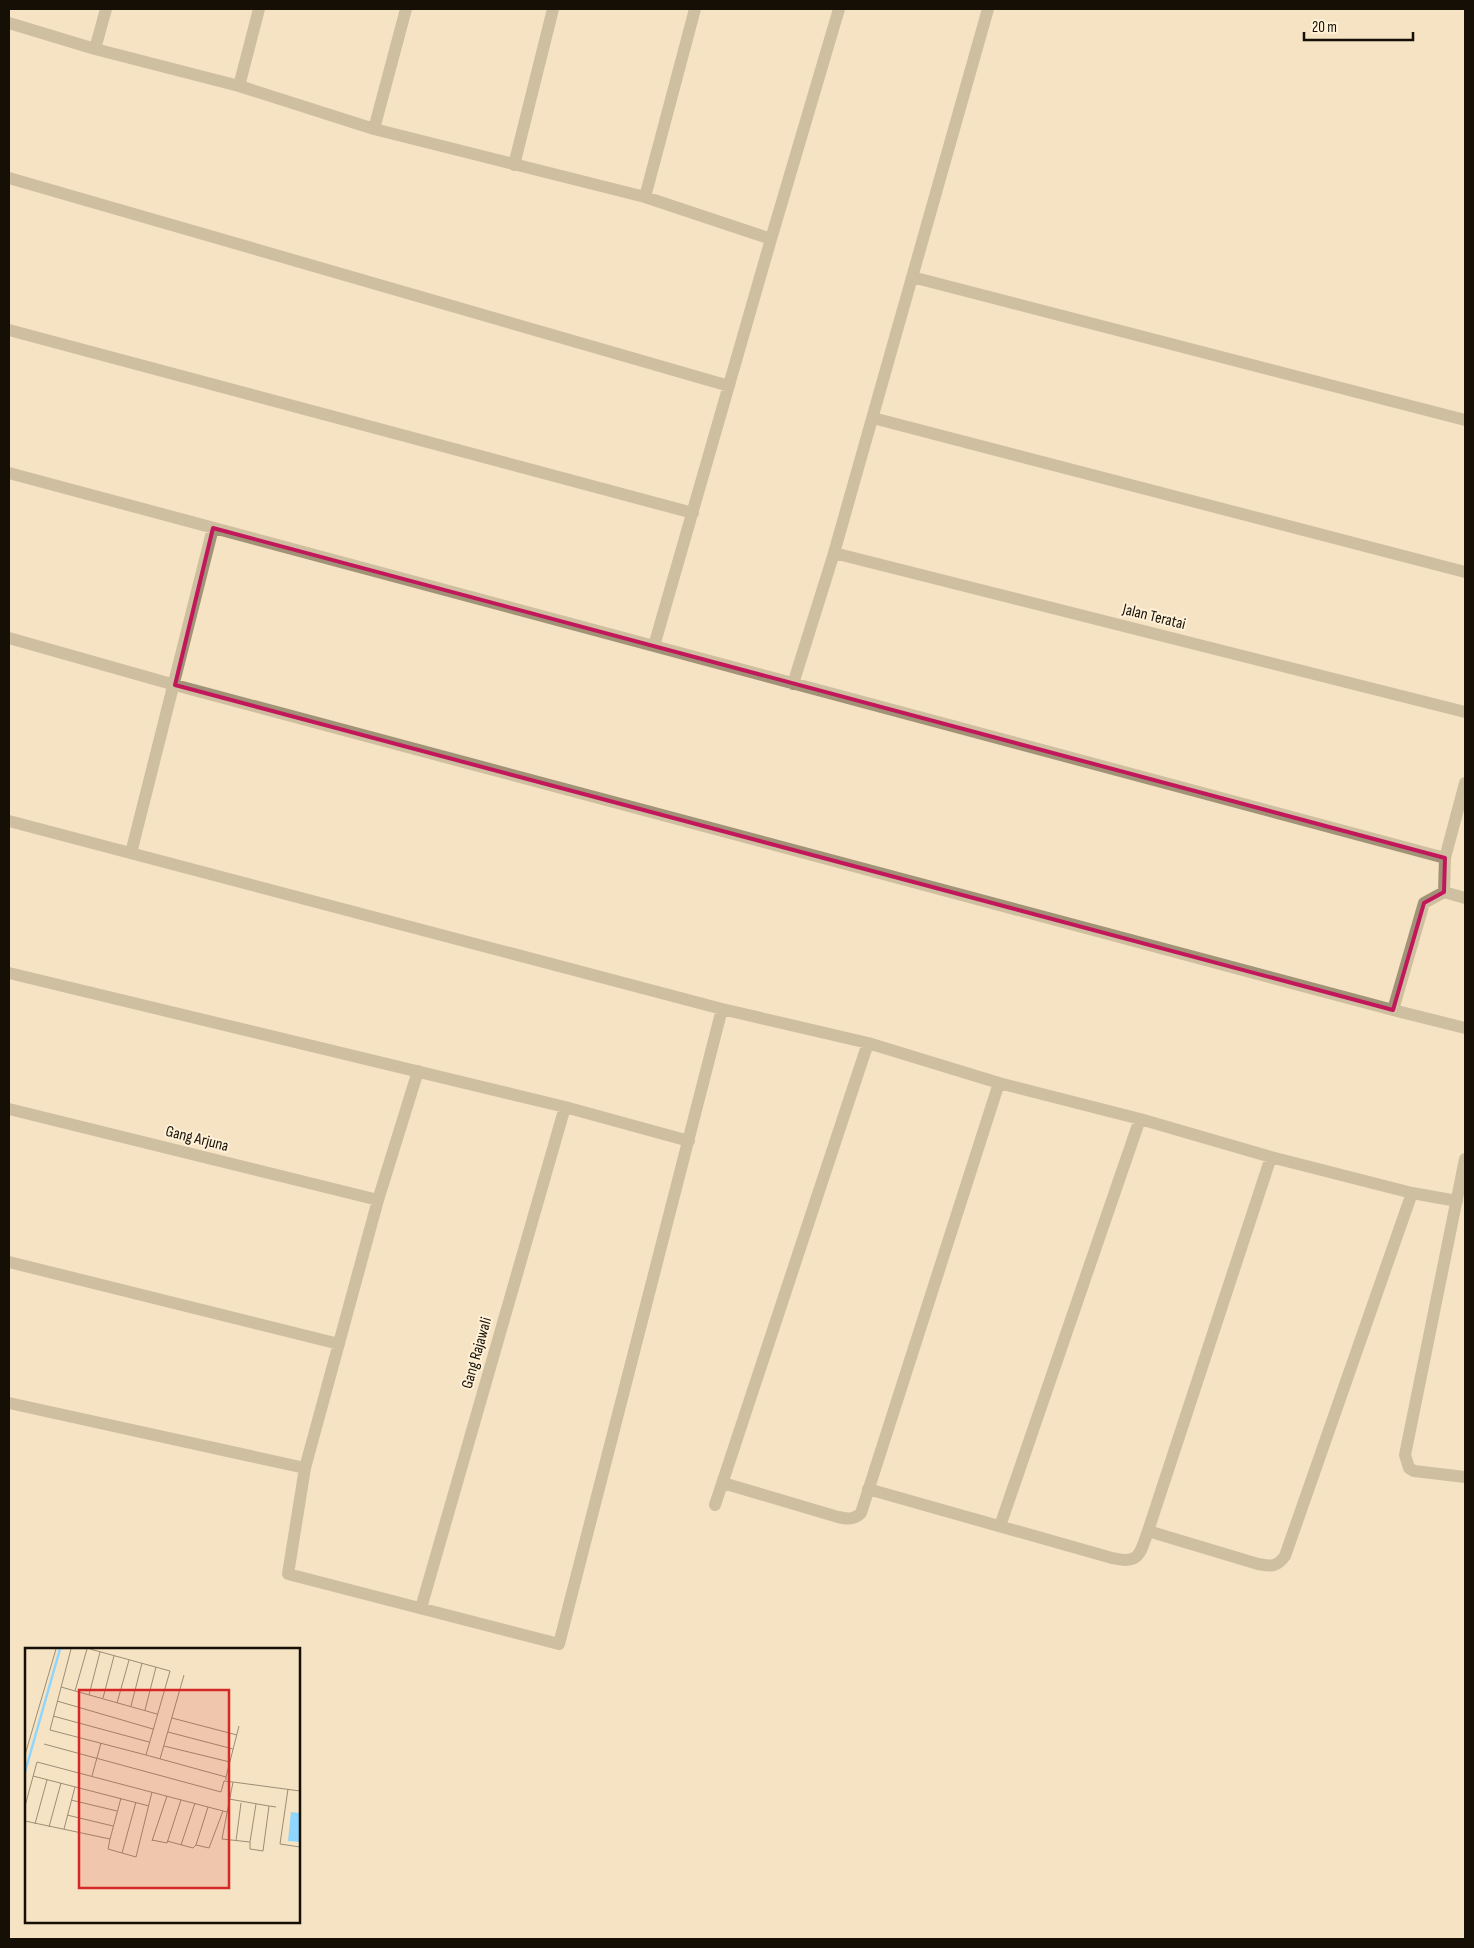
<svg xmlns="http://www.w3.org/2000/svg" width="1474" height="1948" font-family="'Sofia Sans Condensed',sans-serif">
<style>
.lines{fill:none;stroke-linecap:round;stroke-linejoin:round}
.minor{stroke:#a19378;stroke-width:12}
.marked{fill:none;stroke:#c2185b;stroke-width:4;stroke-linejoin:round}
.labels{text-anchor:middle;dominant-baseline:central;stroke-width:4;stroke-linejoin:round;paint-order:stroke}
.street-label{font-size:16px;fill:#150f05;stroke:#fff1d7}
.inset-river{fill:none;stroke:#8ed6fe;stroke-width:2.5}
.inset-road{fill:none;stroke:#9b8e77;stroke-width:1}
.view{fill:#d62828;fill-opacity:0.15;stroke:#d62828;stroke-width:2.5}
.inset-edge{fill:none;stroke:#150f05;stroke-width:2.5}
</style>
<rect width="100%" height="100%" fill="#f5e3c3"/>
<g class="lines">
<path class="minor" d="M 9,23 L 95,49 L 239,86 L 374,129 L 645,197 L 771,239
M 95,49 L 106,9
M 239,86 L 259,9
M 374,129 L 406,9
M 514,165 L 553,9
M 9,178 L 729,386
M 645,197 L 695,9
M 912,277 L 1465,420
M 9,330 L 693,513
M 873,418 L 1465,572
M 9,473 L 654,646 L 771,239 L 839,9
M 834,553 L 1465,712
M 9,638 L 175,685 L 1393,1010 L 1424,903 L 1444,892 L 1465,898
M 654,646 L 1445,858 L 1444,892
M 793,684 L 834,553 L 988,9
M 9,821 L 722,1009 L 868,1043 L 999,1083 L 1140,1119 L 1271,1157 L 1412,1193 L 1457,1201
M 131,853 L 213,528
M 1445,858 L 1465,783
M 9,973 L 565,1107 L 689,1141
M 1393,1010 L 1465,1028
M 9,1109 L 378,1200
M 1465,1159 L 1405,1455 L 1409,1468 L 1414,1471 L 1465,1477
M 9,1262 L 339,1344
M 9,1403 L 305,1468 L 288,1574 L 559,1644 L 722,1009
M 305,1468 L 378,1200 L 418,1071
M 723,1483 L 838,1517 C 848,1519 854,1520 861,1513 L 999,1083
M 868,1489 L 1112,1558 C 1139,1565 1140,1554 1148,1531 L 1271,1157
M 715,1505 L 868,1043
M 1000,1526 L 1140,1119
M 1148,1531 L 1258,1564 C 1271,1566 1276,1568 1285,1556 L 1412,1193
M 421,1608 L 565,1107"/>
</g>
<path d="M0 0H1474V1948H0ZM 213,528 L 1445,858 L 1444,892 L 1424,903 L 1393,1010 L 175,685 Z" fill="#f5e3c3" fill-opacity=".55" fill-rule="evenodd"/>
<path class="marked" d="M 213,528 L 1445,858 L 1444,892 L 1424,903 L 1393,1010 L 175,685 Z"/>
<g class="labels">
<g class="street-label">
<text transform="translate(1154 617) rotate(14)">Jalan Teratai</text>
<text transform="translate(197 1139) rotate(14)">Gang Arjuna</text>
<text transform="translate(477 1353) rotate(-74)">Gang Rajawali</text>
</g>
</g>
<g transform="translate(25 1648)">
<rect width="275" height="275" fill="#f5e3c3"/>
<path d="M 266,164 L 275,165 L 275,194 L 263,193 Z" fill="#8ed6fe"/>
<path class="inset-river" d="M 0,124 L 35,1"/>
<path class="inset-road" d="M 46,1 L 25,82 L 121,107 L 145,23 L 65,1M 36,39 L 132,66M 50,43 L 62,1M 64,47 L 75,4M 78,50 L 89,8M 32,53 L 128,81M 92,55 L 104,12M 106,58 L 117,15M 120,62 L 131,19M 28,68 L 124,94M 147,70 L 212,87M 143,84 L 208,101M 19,96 L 196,144 L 199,133 L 208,134M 139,98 L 205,114M 0,107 L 31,1M 121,107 L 201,129 L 201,132M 135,111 L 159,27M 8,128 L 124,158M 67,128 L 76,95M 201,129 L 214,78M 263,141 L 255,196 L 275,199M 204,151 L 244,158M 46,152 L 92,163M 0,158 L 12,114 L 202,164M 251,159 L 244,158 L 238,203 L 225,201 L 225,194 L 197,191 L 208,134 L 275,143M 42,167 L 88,178M 0,173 L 85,191 L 83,201 L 111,209 L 127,144M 10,176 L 22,132M 24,179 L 36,135M 39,181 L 50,139M 85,191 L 96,150M 127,192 L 142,195 L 156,152M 127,193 L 142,148M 142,193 L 168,200 L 171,197 L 184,200 L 198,163M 211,193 L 216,155M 225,194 L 231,156M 156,197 L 170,155M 171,197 L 183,159M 97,205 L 111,154"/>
<path class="view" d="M 54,42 L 204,42 L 204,240 L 54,240 Z"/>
<rect width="275" height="275" class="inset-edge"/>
</g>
<rect width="1474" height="1948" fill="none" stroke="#150f05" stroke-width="20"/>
<path d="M1304 32v8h109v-8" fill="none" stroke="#150f05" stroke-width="2.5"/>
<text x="1312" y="32" font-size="15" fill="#150f05" stroke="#fff1d7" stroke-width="4" paint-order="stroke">20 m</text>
</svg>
